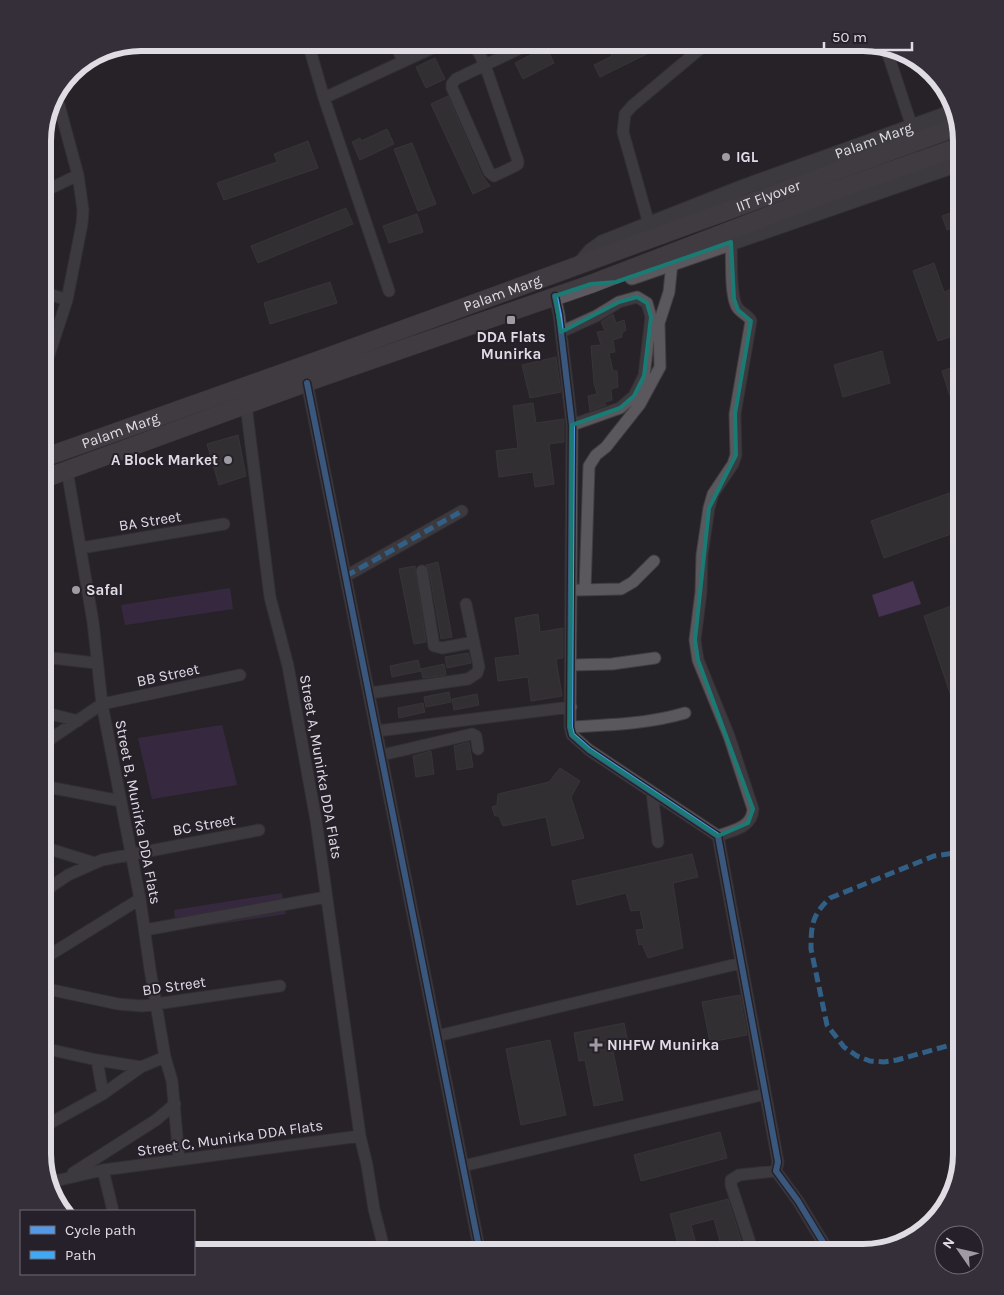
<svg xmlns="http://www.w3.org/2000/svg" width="1004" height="1295" font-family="Karla,sans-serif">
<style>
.green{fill:#4a325c}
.water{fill:#6a4783}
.building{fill:#403e3f;stroke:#4d4b4c}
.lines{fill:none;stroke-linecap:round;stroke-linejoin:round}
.street-casing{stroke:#413e43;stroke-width:13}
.secondary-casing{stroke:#413e43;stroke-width:17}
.primary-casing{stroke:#413e43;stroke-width:19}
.street{stroke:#5a585c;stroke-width:11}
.secondary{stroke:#5a585c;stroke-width:15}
.primary{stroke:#5d5961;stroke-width:18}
.quiet{stroke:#3fa9f5;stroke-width:5;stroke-dasharray:10 5;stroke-linecap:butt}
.cycleway-casing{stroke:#26202b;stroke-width:9}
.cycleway{stroke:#5399e6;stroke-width:6}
.marked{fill:none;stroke:#197b74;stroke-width:4;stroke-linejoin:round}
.poi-dot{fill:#9f9ba2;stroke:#26202b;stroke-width:2}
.labels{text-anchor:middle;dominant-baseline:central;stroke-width:4;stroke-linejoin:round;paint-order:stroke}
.street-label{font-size:15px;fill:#e0dce4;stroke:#26202b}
.poi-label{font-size:15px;font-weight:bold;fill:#e0dce4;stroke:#26202b;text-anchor:start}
.rim{fill:none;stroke:#e0dce4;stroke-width:6}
</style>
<rect width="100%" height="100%" fill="#262328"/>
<path class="green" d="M 230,588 L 233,609 L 125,625 L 121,605 Z
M 222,725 L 237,785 L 152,799 L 138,738 Z
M 282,893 L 286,914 L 177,930 L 174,910 Z"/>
<path class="water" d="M 913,581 L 921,604 L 879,617 L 872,595 Z"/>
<path class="building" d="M 605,43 L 617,43 L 621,52 L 639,43 L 669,43 L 600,77 L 594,65 L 612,56 Z
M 546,47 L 554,63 L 523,79 L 515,63 Z
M 435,58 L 445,79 L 426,88 L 416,67 Z
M 448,96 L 482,175 L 490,186 L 473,194 L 431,104 Z
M 387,129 L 394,144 L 360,160 L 352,142 L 360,138 L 361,141 Z
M 308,141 L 318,168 L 224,200 L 217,183 L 277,162 L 274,154 Z
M 412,143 L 436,204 L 418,211 L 394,149 Z
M 346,208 L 353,224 L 258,263 L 251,246 Z
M 962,209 L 962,225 L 947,230 L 942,216 Z
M 417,214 L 423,232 L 389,243 L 383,226 Z
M 934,263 L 944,292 L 962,285 L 962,333 L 938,341 L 913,271 Z
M 330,282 L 337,303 L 270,324 L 264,303 Z
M 613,314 L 616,323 L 624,320 L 626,330 L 622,333 L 622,337 L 613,340 L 615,352 L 609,353 L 613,371 L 617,371 L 618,387 L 611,389 L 612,400 L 605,402 L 606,405 L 590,411 L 588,396 L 597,394 L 594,383 L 591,346 L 601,345 L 597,332 L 605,331 L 601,322 Z
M 882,351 L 890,383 L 843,397 L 834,365 Z
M 556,357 L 561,392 L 530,398 L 522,365 Z
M 962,364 L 962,392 L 950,396 L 942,371 Z
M 533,403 L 536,423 L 564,419 L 564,442 L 549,444 L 554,484 L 535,487 L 533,472 L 499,477 L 496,451 L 518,448 L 513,406 Z
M 238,435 L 246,476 L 219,485 L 207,444 Z
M 958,490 L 962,499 L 962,530 L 884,558 L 871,521 Z
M 438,562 L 452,637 L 441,639 L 429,570 L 426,565 Z
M 415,566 L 426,642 L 414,644 L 399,569 Z
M 962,602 L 962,699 L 953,702 L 924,616 Z
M 538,614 L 540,632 L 563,628 L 563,658 L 556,659 L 562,696 L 531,701 L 528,677 L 498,681 L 495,658 L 520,655 L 515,618 Z
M 468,653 L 471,663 L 447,668 L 445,657 Z
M 418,660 L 421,671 L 392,677 L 390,666 Z
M 444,664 L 446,675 L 423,678 L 421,669 Z
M 449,692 L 451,702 L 426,707 L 424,697 Z
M 477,694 L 479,705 L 454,710 L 452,699 Z
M 423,703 L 425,712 L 399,718 L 398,708 Z
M 469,742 L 473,767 L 457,770 L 454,746 Z
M 431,751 L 434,774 L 416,777 L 413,756 Z
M 560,768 L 580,781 L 571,797 L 584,838 L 552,846 L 546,817 L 503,826 L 499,816 L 495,816 L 492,807 L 497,805 L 498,794 L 549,782 Z
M 692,854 L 698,877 L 673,883 L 683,948 L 648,958 L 642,944 L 639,945 L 636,930 L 644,929 L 640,910 L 631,911 L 626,893 L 577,905 L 572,881 Z
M 740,995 L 747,1035 L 710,1042 L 702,1002 Z
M 624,1023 L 629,1048 L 613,1051 L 623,1100 L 594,1106 L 585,1060 L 579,1061 L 574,1033 Z
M 550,1040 L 566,1115 L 521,1125 L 506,1049 Z
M 720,1132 L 727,1158 L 641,1181 L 634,1155 Z
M 728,1199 L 741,1240 L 721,1245 L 714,1219 L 691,1225 L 698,1251 L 680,1252 L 670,1214 Z
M 555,1241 L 558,1252 L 523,1252 L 523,1249 Z"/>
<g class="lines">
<defs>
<path id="street" d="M 308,43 L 324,98 L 389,291
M 395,43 L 403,61
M 474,43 L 485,65 L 518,161 L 518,164 L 515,166 L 494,176 L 489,172 L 452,88 L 452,84 L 456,79 L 529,44 L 529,43
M 886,48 L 912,127
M 324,98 L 443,43
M 43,192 L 78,175
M 649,224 L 623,132 L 625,114 L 632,106 L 707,43
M 43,279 L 49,294
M 43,295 L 49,294 L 67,300
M 555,296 L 559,315 L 572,425 L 570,727 L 572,735 L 589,750 L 718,836 L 778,1162 L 776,1171 L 798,1201 L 829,1252
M 561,332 L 596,316 L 619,302 L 637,297 L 647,303 L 651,317 L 644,376 L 634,396 L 620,408 L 572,425
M 43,365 L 49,355 L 67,300 L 82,224 L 83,210 L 78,175 L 56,94
M 307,383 L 480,1252
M 246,405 L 270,597 L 288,666 L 316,820 L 360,1136 L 367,1165 L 374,1209 L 385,1252
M 67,470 L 93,622 L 102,704 L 140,899 L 150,969 L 165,1057 L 172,1081 L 179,1159
M 81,548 L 224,524
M 422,571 L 434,646 L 442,648 L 474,642
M 346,576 L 462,511
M 578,590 L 621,589 L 633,582 L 654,561
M 585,590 L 589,466 L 596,455 L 606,447 L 640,404 L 660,367 L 659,323 L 669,292 L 672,263
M 43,657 L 96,663
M 571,665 L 612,664 L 655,658
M 370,693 L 468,679 L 477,673 L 479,667 L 466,604
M 43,712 L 78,721
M 570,727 C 608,725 648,724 685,713
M 377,731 L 571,707
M 43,744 L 102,704 L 240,675
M 382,755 L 472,734 L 476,736 L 478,749
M 43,786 L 121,801
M 652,792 L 658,842
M 718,836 C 733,830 752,828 753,809 L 729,736 L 698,660 L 695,640 L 701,592 L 702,555 L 709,508 L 713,494 L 733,464 L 736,455 L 735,414 L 751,321 C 748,314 739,313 736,305 C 730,291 732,259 731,242
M 43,847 L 95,863
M 43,892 L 68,875 L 102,860 L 259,830
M 145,930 L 326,897
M 43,959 L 140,899
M 43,988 L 118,1004 L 142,1006 L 280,986
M 437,1036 L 741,963
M 43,1048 L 97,1060 L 141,1067 L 165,1057
M 97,1060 L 103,1094
M 43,1127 L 103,1094 L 141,1067
M 463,1166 L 765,1094
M 103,1170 L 113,1211
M 73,1173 L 156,1120 L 175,1104
M 51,1182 L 103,1170 L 360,1136
M 753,1252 L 731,1185 L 731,1180 L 739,1175 L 776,1171"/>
<g id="secondary">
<path id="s1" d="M 580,264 L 591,251 L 602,243 L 744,187 L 953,112"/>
<path d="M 632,277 L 961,163"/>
</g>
<g id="primary">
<path id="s2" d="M 43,458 L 319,360 L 957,127"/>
<path d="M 43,479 L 322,377 L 591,284 L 822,195 L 961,146"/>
</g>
</defs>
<use href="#street" class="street-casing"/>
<use href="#secondary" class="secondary-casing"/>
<use href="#primary" class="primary-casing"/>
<use href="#street" class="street"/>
<use href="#secondary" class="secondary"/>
<use href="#primary" class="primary"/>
<path class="quiet" d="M 346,576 L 462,511
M 961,1042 L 897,1060 L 884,1062 L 870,1061 L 857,1056 L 844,1047 L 827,1025 L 811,949 C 811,925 812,915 830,898 L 934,856 L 961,852"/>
<defs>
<path id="cycleway" d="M 555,296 L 559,315 L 572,425 L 570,727 L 572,735 L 589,750 L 718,836 L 778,1162 L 776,1171 L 798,1201 L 829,1252
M 307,383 L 480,1252"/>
</defs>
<use href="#cycleway" class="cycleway-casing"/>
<use href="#cycleway" class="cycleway"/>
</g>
<path d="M0 0H1004V1295H0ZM 731,242 L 734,299 L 738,310 L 751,321 L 735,414 L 736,455 L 709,508 L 695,640 L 698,660 L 753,809 L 748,823 L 718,836 L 589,750 L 572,735 L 570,727 L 572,425 L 620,408 L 634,396 L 644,376 L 651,317 L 647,303 L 637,297 L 619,302 L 561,332 L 555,296 L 591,284 L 616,282 Z" fill="#262328" fill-opacity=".55" fill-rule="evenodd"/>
<path class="marked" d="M 731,242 L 734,299 L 738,310 L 751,321 L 735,414 L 736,455 L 709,508 L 695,640 L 698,660 L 753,809 L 748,823 L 718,836 L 589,750 L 572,735 L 570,727 L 572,425 L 620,408 L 634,396 L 644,376 L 651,317 L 647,303 L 637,297 L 619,302 L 561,332 L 555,296 L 591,284 L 616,282 Z"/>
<g class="poi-dot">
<circle cx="726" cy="157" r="5"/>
<rect x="506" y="315" width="10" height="10" rx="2.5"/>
<circle cx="228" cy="460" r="5"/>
<circle cx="76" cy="590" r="5"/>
<path d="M593.5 1037.5h5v5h5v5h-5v5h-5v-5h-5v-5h5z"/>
</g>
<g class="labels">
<g class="street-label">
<text stroke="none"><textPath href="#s1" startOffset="321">Palam Marg</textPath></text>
<text stroke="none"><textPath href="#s2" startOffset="771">IIT Flyover</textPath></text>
<text stroke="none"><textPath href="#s2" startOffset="488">Palam Marg</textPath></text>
<text stroke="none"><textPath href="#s2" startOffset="82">Palam Marg</textPath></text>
<text transform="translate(150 521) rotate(-9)">BA Street</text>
<text transform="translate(168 675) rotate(-12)">BB Street</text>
<text transform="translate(321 767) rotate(80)">Street A, Munirka DDA Flats</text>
<text transform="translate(138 812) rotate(79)">Street B, Munirka DDA Flats</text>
<text transform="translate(204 825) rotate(-10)">BC Street</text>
<text transform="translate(174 986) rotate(-8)">BD Street</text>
<text transform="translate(230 1138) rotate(-8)">Street C, Munirka DDA Flats</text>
</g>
<g class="poi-label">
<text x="736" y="157">IGL</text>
<text x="511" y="337" text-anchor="middle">DDA Flats<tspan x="511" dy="17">Munirka</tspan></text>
<text x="218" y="460" text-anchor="end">A Block Market</text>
<text x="86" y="590">Safal</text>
<text x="607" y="1045">NIHFW Munirka</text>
</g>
</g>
<path d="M0 0H1004V1295H0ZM141 51H863A90 90 0 0 1 953 141V1154A90 90 0 0 1 863 1244H141A90 90 0 0 1 51 1154V141A90 90 0 0 1 141 51Z" fill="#352f3a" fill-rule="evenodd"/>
<path class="rim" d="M141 51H863A90 90 0 0 1 953 141V1154A90 90 0 0 1 863 1244H141A90 90 0 0 1 51 1154V141A90 90 0 0 1 141 51Z"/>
<rect x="20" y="1210" width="175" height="65" fill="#26202b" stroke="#706b75"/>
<rect x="30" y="1226" width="25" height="8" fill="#5399e6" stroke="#706b75"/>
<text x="65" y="1235" font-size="15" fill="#e0dce4">Cycle path</text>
<rect x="30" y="1251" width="25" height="8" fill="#3fa9f5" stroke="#706b75"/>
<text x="65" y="1260" font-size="15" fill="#e0dce4">Path</text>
<g transform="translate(959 1250) rotate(304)"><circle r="24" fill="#26202b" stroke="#706b75"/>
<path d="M0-4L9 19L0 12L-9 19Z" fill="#9f9ba2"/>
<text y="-8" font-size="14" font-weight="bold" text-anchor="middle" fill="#e0dce4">N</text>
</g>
<path d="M824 42v8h88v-8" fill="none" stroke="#e0dce4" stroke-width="2.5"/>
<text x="832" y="42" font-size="15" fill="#e0dce4" stroke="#26202b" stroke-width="4" paint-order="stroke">50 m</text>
</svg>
